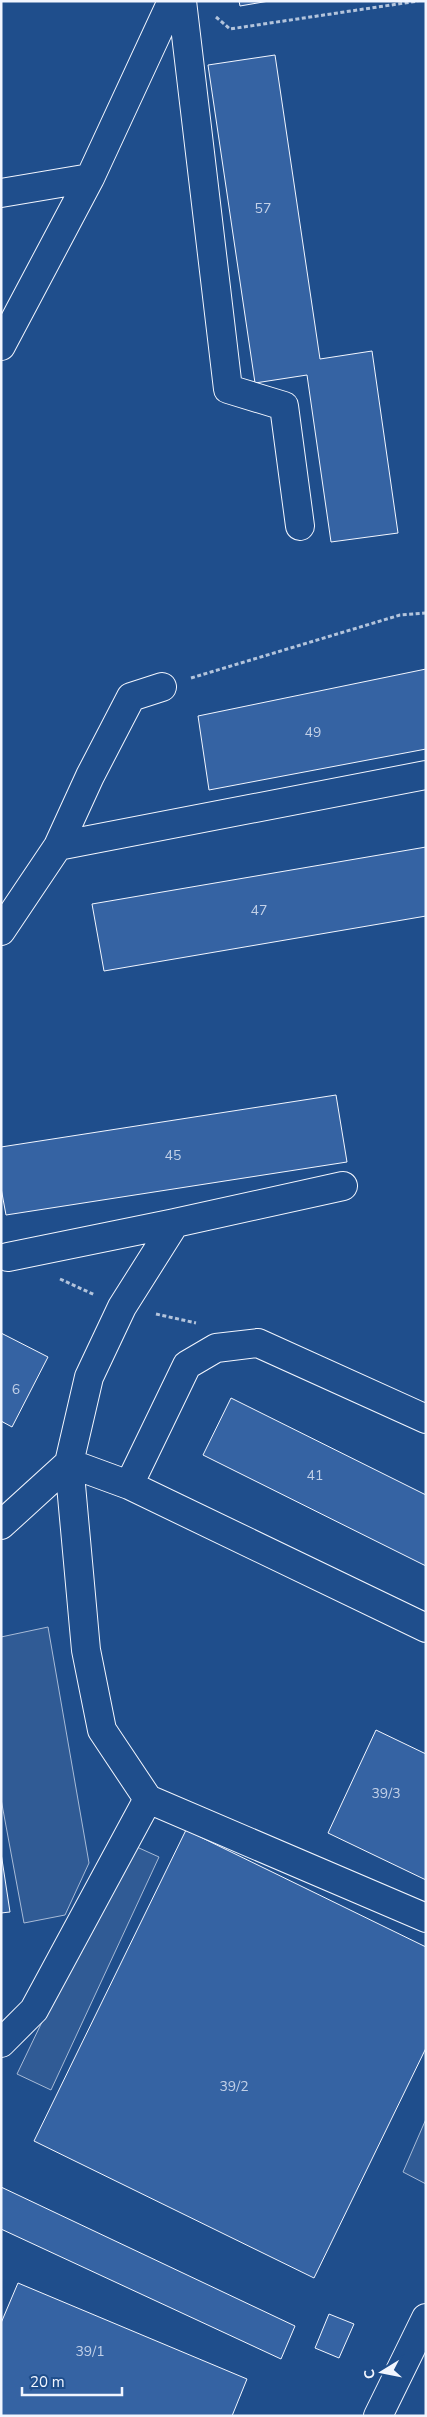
<svg xmlns="http://www.w3.org/2000/svg" width="427" height="2417" font-family="'Nunito Sans',sans-serif">
<style>
.built{fill:#305b95;stroke:#a8bbd7}
.building{fill:#3563a3;stroke:#f2f6ff}
.lines{fill:none;stroke-linecap:round;stroke-linejoin:round}
.minor-casing{stroke:#f2f6ff;stroke-width:30}
.major-casing{stroke:#f2f6ff;stroke-width:30}
.path{stroke:#b3c4dc;stroke-width:3;stroke-dasharray:4 2.5;stroke-linecap:butt}
.minor{stroke:#1f4e8c;stroke-width:28}
.major{stroke:#1f4e8c;stroke-width:28}
.labels{text-anchor:middle;dominant-baseline:central;stroke-width:4;stroke-linejoin:round;paint-order:stroke}
.number-label{font-size:14px;fill:#c3d1e8}
</style>
<rect width="100%" height="100%" fill="#1f4e8c"/>
<path class="built" d="M 48,1627 L 89,1863 L 65,1915 L 24,1923 L 1,1799 L 1,1637 Z
M 128,1843 L 159,1857 L 51,2090 L 17,2074 Z
M 426,2119 L 426,2184 L 403,2172 Z"/>
<path class="building" d="M 239,1 L 269,1 L 240,6 Z
M 275,55 L 320,359 L 372,351 L 398,533 L 331,542 L 307,375 L 255,383 L 208,65 Z
M 426,669 L 426,749 L 209,790 L 198,716 Z
M 426,847 L 426,916 L 104,971 L 92,904 Z
M 336,1095 L 347,1162 L 6,1215 L 1,1188 L 1,1147 Z
M 1,1333 L 48,1357 L 12,1427 L 1,1421 Z
M 231,1398 L 426,1495 L 426,1566 L 203,1455 Z
M 376,1730 L 426,1754 L 426,1880 L 328,1833 Z
M 186,1830 L 426,1947 L 426,2048 L 314,2278 L 34,2141 Z
M 1,1853 L 10,1912 L 1,1913 Z
M 1,2187 L 295,2326 L 281,2359 L 1,2229 Z
M 18,2283 L 247,2379 L 232,2416 L 1,2416 L 1,2323 Z
M 329,2314 L 354,2324 L 339,2358 L 315,2348 Z"/>
<g class="lines">
<defs>
<path id="minor" d="M 182,1 L 228,389 L 284,406 L 300,526
M 1,193 L 90,178
M 1,346 L 90,178 L 172,1
M 58,846 L 426,775
M 1,931 L 58,846 L 90,776 L 131,697 L 162,687
M 343,1186 L 175,1223 L 122,1307 L 89,1377 L 69,1463 L 86,1650 L 102,1730 L 148,1799 L 426,1918
M 8,1257 L 175,1223
M 69,1463 L 129,1485 L 426,1628
M 129,1485 L 187,1365 L 216,1348 L 258,1343 L 426,1419
M 1,1525 L 69,1463
M 1,2043 L 34,2010 L 148,1799"/>
<path id="major" d="M 378,2416 L 426,2318"/>
</defs>
<use href="#minor" class="minor-casing"/>
<use href="#major" class="major-casing"/>
<path class="path" d="M 216,17 L 230,29 L 418,1
M 191,678 L 400,615 L 426,613
M 60,1279 L 95,1295
M 156,1314 L 196,1323"/>
<use href="#minor" class="minor"/>
<use href="#major" class="major"/>
</g>
<g class="labels">
<g class="number-label">
<text x="263" y="208">57</text>
<text x="313" y="732">49</text>
<text x="259" y="910">47</text>
<text x="173" y="1155">45</text>
<text x="16" y="1389">6</text>
<text x="315" y="1475">41</text>
<text x="386" y="1793">39/3</text>
<text x="234" y="2086">39/2</text>
<text x="90" y="2351">39/1</text>
</g>
</g>
<rect width="427" height="2417" fill="none" stroke="#f2f6ff" stroke-width="5"/>
<g transform="translate(382 2372) rotate(260)" stroke="#1f4e8c" stroke-width="4" paint-order="stroke">
<path d="M0-4L9 19L0 12L-9 19Z" fill="#f2f6ff"/>
<text y="-8" font-size="14" font-weight="bold" text-anchor="middle" fill="#f2f6ff">С</text>
</g>
<path d="M22 2387v8h100v-8" fill="none" stroke="#f2f6ff" stroke-width="2.5"/>
<text x="30" y="2387" font-size="15" fill="#f2f6ff" stroke="#1f4e8c" stroke-width="4" paint-order="stroke">20 m</text>
</svg>
